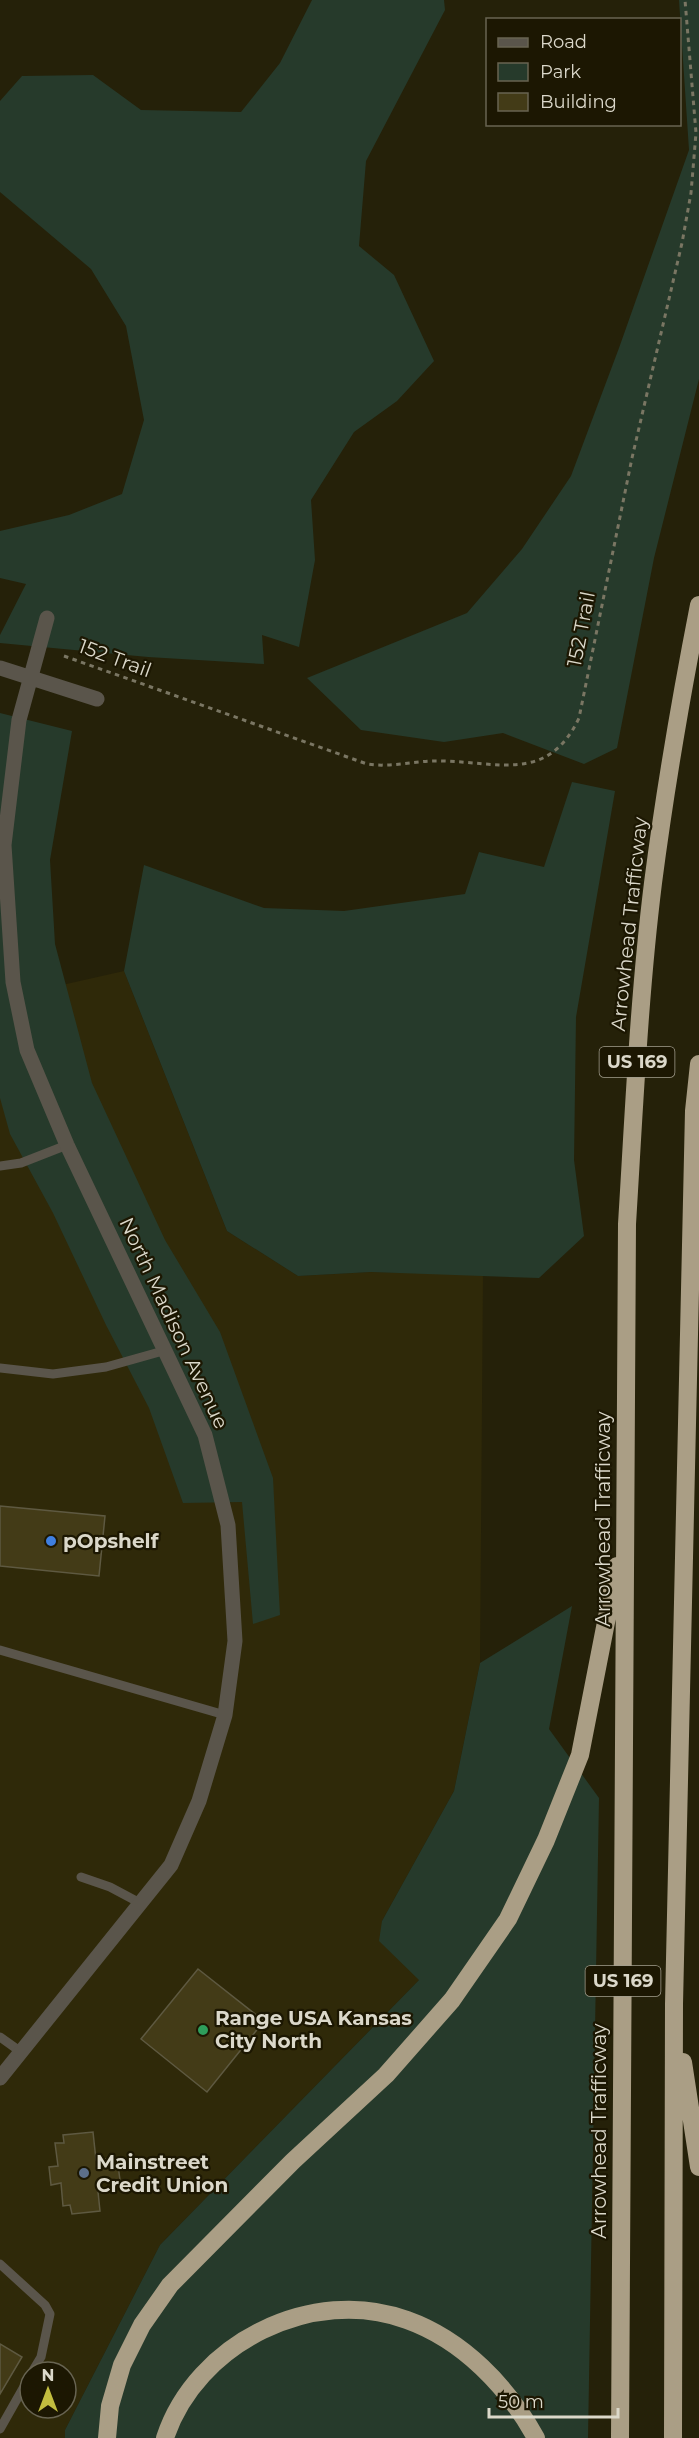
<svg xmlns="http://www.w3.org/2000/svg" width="699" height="2438" font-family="Montserrat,sans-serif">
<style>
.built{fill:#2f2909;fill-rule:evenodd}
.green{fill:#263a2b}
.building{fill:#433b17;stroke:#5e5941;stroke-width:1.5}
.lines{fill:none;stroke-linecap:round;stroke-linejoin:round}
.path{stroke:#7a7663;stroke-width:3;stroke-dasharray:4.5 4.5;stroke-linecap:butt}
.lane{stroke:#5a554b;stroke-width:9}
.street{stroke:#5a554b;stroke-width:15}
.highway{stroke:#aa9e85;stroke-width:18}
.shop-dot{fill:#3f7fe0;stroke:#1c1702;stroke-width:2}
.leisure-dot{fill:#2e9e5b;stroke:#1c1702;stroke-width:2}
.service-dot{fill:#5c6f8a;stroke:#1c1702;stroke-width:2}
.labels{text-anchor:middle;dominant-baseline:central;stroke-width:4.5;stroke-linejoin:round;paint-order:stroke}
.shield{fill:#1c1702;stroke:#a29e8e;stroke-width:1.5}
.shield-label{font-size:18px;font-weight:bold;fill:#dbd8ca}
.street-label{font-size:20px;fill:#dbd8ca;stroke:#1c1702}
.poi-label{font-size:20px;font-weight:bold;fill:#dbd8ca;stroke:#1c1702;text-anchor:start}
</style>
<rect width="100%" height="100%" fill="#252109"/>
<path class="built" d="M 124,971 L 227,1231 L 298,1276 L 371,1272 L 483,1274 L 480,1663 L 454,1791 L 382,1921 L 420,1979 L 160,2245 L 65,2430 L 65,2438 L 0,2438 L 0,999 ZM 30,2372 L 66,2372 L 66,2408 L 30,2408 Z"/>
<path class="green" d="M 312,0 L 444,0 L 445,10 L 366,161 L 359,246 L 394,275 L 434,361 L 397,401 L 354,432 L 311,500 L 315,560 L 299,647 L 262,635 L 264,664 L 148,657 L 0,643 L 0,635 L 26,584 L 0,578 L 0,531 L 69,515 L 122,494 L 144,420 L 126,326 L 91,269 L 0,192 L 0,101 L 22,76 L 93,75 L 141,110 L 241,112 L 280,63 Z
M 679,0 L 699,0 L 699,379 L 654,558 L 617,748 L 584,764 L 503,733 L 444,742 L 361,730 L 307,678 L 467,613 L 522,549 L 571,476 L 619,348 L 689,150 Z
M 0,713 L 72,731 L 50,860 L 55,944 L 92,1083 L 165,1240 L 220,1332 L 273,1478 L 280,1615 L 253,1624 L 242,1502 L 183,1503 L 149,1408 L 106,1325 L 53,1213 L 10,1134 L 0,1098 Z
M 572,782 L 615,791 L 576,1017 L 574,1160 L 584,1236 L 539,1278 L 371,1272 L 298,1276 L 227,1231 L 124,971 L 144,865 L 264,908 L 344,911 L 465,894 L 479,852 L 544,867 Z
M 572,1606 L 549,1729 L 599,1798 L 588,2438 L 65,2438 L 65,2430 L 160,2245 L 419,1980 L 379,1941 L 382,1921 L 454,1791 L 480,1663 Z"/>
<path class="building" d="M 0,1506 L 105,1516 L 99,1576 L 0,1566 Z
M 198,1969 L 264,2021 L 207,2092 L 141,2039 Z
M 93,2132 L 96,2160 L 117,2158 L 120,2180 L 97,2182 L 100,2211 L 72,2214 L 70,2205 L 63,2206 L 61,2183 L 51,2185 L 49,2167 L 58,2166 L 55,2143 L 64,2143 L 63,2135 Z
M 0,2344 L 22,2357 L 0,2394 Z"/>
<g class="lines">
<path class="path" d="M 64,656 L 367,764 C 391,768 416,760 441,761 C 499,762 548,783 579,718 L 632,458 L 682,243 L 691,193 L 696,133 L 685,0"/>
<path class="lane" d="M 0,1166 L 21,1163 L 67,1145
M 0,1368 L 53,1374 L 106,1367 L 163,1351
M 0,1650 L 225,1715
M 81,1877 L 110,1887 L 140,1903
M 0,2037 L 21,2052
M 0,2264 L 45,2305 L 50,2314 L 41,2357 L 32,2372
M 0,2429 L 30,2376"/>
<path class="street" d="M 0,668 L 97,699
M 0,2078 L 171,1865 L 199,1801 L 225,1715 L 235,1641 L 228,1525 L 205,1435 L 67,1145 L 27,1050 L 13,982 L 4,845 L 19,720 L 47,618"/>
<path class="highway" d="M 683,2062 L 699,2167
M 107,2438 L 110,2406 L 122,2365 L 142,2325 L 170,2285 L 293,2161 L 386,2075 L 452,2000 L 508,1919 L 546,1840 L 580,1755 L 617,1566
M 165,2438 C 196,2343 313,2285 407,2320 C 463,2340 508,2387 536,2438
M 620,2438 L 627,1224 C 634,1111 639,996 653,883 C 665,790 681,697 699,605
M 673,2438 L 674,2004 L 694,1111 L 699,1064"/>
</g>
<circle class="shop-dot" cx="51" cy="1541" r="6"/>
<circle class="leisure-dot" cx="203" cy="2030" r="6"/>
<circle class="service-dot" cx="84" cy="2173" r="6"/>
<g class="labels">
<g class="shield">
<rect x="599.5" y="1047" width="75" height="30" rx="4.5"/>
<rect x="585.5" y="1966" width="75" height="30" rx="4.5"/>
</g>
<g class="shield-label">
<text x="637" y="1062">US 169</text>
<text x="623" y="1981">US 169</text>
</g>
<g class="street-label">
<text transform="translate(581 629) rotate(-79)">152 Trail</text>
<text transform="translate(115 658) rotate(20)">152 Trail</text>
<text transform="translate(629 924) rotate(-84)">Arrowhead Trafficway</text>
<text transform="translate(174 1323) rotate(65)">North Madison Avenue</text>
<text transform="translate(603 1519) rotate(-90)">Arrowhead Trafficway</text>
<text transform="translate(599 2131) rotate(-90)">Arrowhead Trafficway</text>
</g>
<g class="poi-label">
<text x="63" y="1541">pOpshelf</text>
<text x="215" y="2018">Range USA Kansas<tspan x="215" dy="23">City North</tspan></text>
<text x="96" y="2162">Mainstreet<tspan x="96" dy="23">Credit Union</tspan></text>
</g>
</g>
<rect x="486" y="18" width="195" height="108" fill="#1c1702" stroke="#686452" stroke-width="1.5"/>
<rect x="498" y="38" width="30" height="9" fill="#5a554b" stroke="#686452" stroke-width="1.5"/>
<text x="540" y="48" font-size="18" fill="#dbd8ca">Road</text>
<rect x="498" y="63" width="30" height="18" fill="#263a2b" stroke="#686452" stroke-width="1.5"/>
<text x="540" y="78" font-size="18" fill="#dbd8ca">Park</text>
<rect x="498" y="93" width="30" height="18" fill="#433b17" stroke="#686452" stroke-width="1.5"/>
<text x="540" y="108" font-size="18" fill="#dbd8ca">Building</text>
<g transform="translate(48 2390)"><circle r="28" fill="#1c1702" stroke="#686452" stroke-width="1.5"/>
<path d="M0-4.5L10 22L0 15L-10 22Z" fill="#c2bd3f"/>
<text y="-9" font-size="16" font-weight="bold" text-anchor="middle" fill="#dbd8ca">N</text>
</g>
<path d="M489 2408v9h129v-9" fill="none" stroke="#dbd8ca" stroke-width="3"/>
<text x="498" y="2408" font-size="18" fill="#dbd8ca" stroke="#1c1702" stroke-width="4.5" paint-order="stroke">50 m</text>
</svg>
